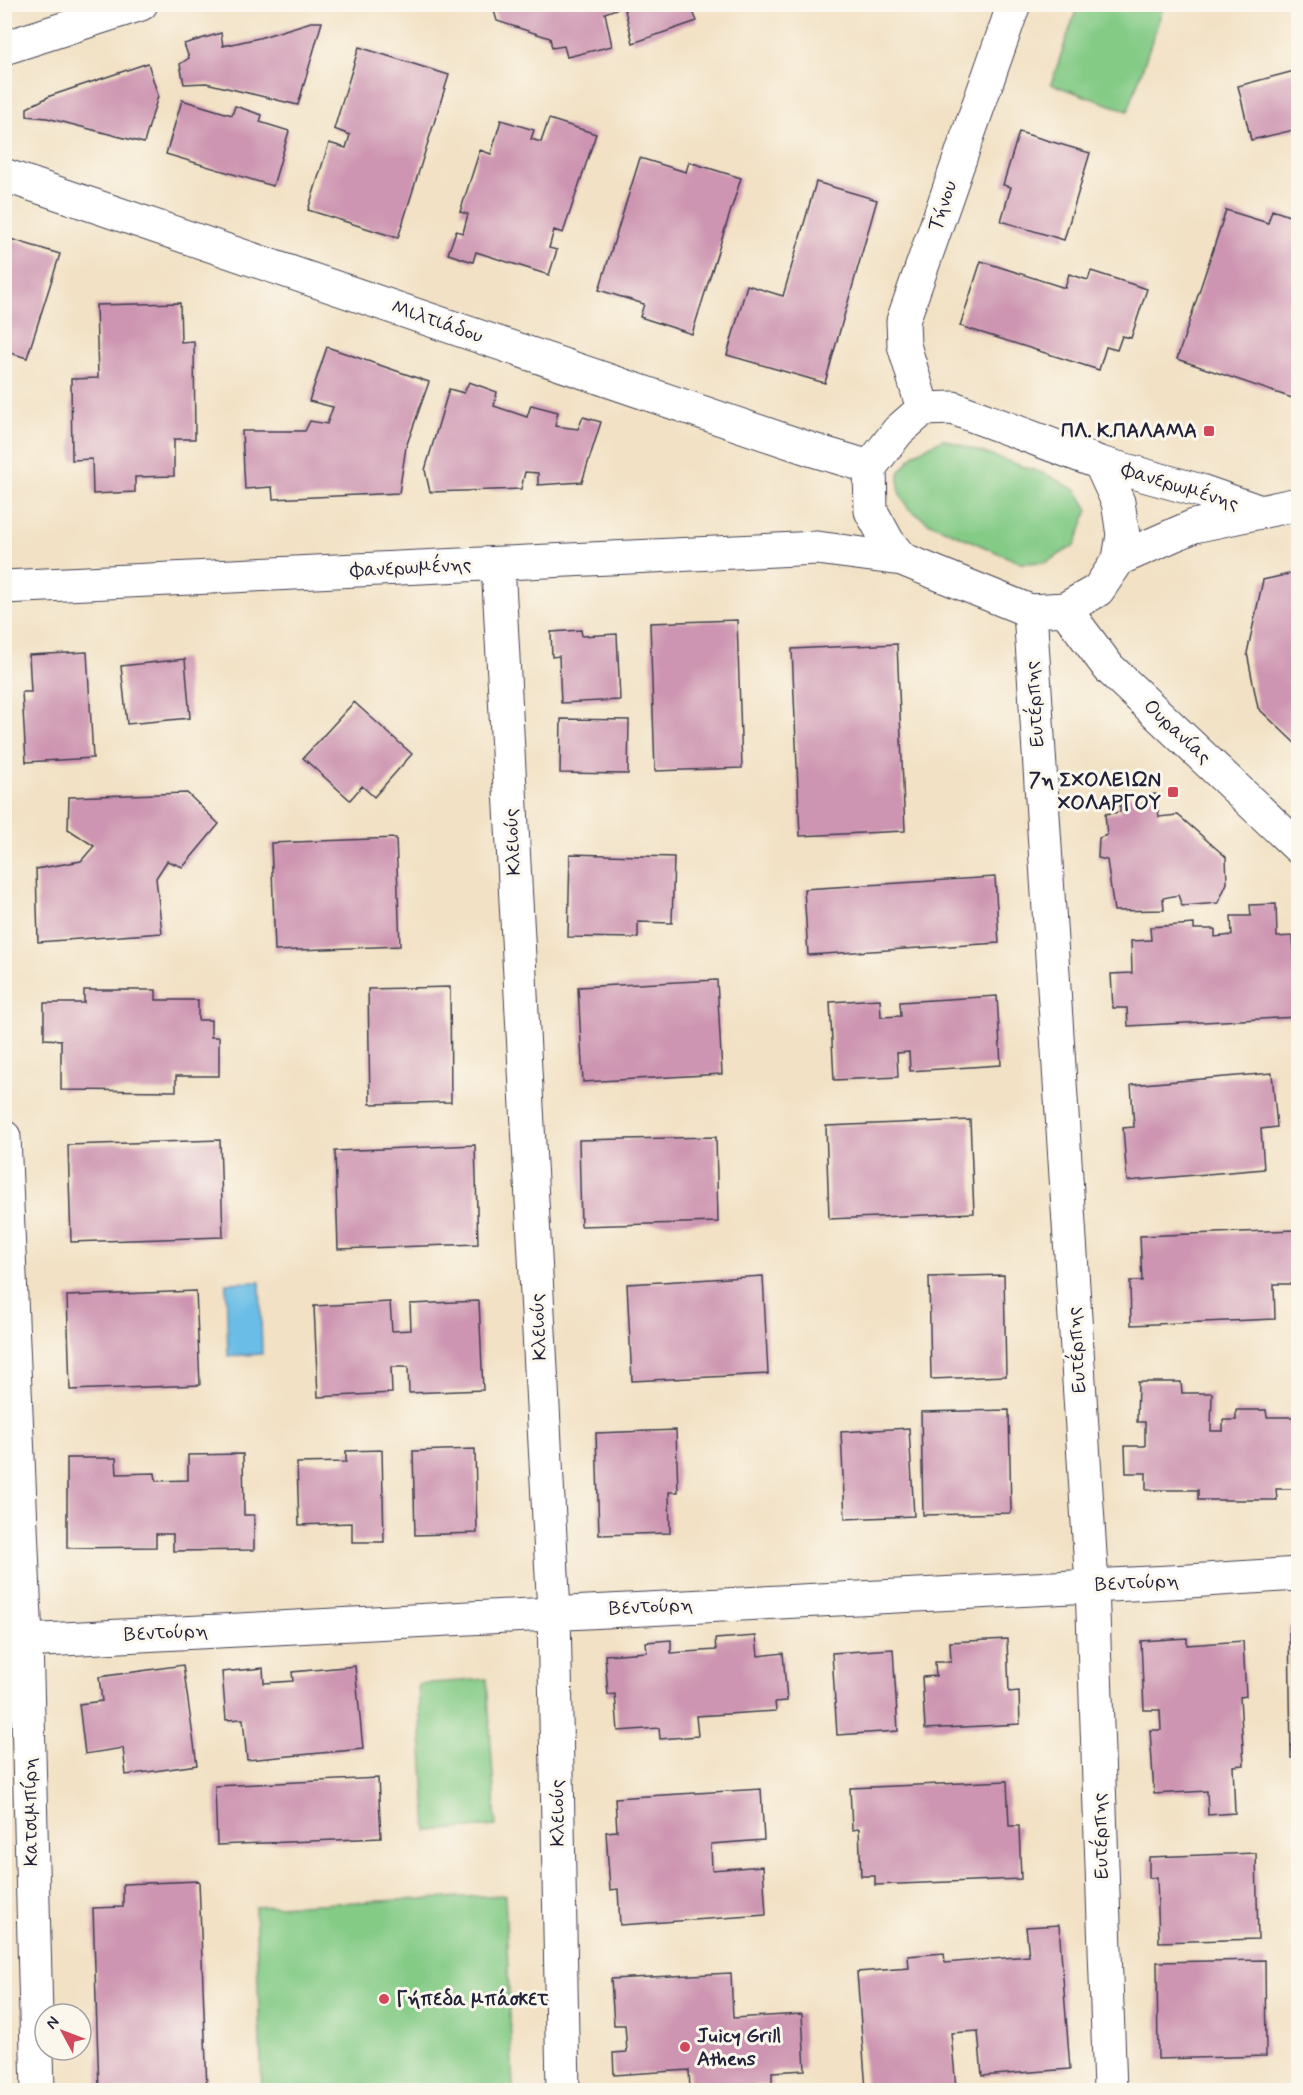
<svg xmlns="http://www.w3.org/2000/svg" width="1303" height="2095" font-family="Mynerve,sans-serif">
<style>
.green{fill:#84cb86;stroke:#537660;stroke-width:1.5}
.water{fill:#6abde6;stroke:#467090;stroke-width:1.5}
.building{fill:#cd95b1}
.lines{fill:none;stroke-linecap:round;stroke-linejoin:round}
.minor-casing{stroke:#413f50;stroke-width:35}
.minor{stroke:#fff;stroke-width:33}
.poi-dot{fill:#d1495b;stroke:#fbf7ec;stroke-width:2}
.labels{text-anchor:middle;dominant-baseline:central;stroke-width:6;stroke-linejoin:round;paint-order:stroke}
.street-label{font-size:20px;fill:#22223b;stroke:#fbf7ec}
.poi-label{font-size:20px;font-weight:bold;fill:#22223b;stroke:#fbf7ec;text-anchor:end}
</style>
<rect width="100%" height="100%" fill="#fbf7ec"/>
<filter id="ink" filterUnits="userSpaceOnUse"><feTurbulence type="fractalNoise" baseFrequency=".0167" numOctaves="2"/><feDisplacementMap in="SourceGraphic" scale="12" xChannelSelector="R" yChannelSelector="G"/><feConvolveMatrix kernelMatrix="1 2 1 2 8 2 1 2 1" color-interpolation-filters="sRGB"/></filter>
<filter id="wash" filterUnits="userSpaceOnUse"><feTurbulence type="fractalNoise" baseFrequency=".008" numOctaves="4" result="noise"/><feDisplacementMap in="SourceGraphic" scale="24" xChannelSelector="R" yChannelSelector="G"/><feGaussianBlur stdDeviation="1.35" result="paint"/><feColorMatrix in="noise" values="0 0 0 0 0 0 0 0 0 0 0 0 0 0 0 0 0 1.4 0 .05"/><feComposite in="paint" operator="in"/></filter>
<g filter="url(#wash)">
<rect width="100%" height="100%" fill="#f2e1c4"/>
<path class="green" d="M 1078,5 L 1164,5 L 1128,111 L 1051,84 Z
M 943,439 L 1048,475 L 1077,491 L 1088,510 L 1075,545 L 1047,562 L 1021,563 L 928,522 L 908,508 L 899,492 L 899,473 L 915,453 Z
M 487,1679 L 496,1826 L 427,1831 L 418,1684 Z
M 505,1895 L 513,2090 L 262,2090 L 255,1907 Z"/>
<path class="water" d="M 260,1282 L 262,1354 L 228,1356 L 226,1283 Z"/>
<g id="blocks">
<path class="building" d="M 492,4 L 698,4 L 691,7 L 697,21 L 633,43 L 624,6 L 605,13 L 612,46 L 567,57 L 564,46 L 552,48 L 550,38 L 497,21 Z
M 311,22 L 322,22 L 298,105 L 206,83 L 184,84 L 180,64 L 189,58 L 184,44 L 221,33 L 223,46 L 259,38 Z
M 359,47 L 449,75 L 398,238 L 308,210 L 329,143 L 346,148 L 350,135 L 334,129 Z
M 148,63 L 158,96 L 144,143 L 47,118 L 27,116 L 27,108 L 50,96 Z
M 1298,70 L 1298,129 L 1251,140 L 1238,86 Z
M 182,100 L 232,115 L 235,106 L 262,115 L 260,122 L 289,131 L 273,186 L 166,154 Z
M 549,119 L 596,134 L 563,233 L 554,230 L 549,248 L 557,250 L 549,275 L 476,252 L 473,262 L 448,254 L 456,231 L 463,233 L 468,214 L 460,212 L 480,150 L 491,154 L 501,120 L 534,130 L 531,139 L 541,142 Z
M 1019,132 L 1090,153 L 1064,240 L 1001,221 L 1011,187 L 1003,185 Z
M 640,158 L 686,172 L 689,162 L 741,178 L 692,334 L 640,317 L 644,304 L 599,290 Z
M 816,182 L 877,200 L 825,383 L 727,355 L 747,285 L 783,296 Z
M 1226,210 L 1268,223 L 1272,210 L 1298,219 L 1298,400 L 1177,359 Z
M 4,237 L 60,254 L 27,358 L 4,351 Z
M 981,261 L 1065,288 L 1069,274 L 1088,280 L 1091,271 L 1147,289 L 1131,338 L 1122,336 L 1117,350 L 1106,347 L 1099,370 L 960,326 Z
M 180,303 L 181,342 L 194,341 L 195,439 L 174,439 L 174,476 L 135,477 L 135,492 L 93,494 L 92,459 L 72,460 L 71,379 L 98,378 L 96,305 Z
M 327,347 L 429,382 L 406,447 L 399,493 L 273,499 L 272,487 L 245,489 L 242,431 L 305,431 L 310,421 L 327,424 L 333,407 L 309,401 Z
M 469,382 L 497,392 L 494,406 L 527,417 L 531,405 L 558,412 L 555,426 L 578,429 L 583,417 L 601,422 L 582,482 L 538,485 L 538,473 L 525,472 L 521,489 L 430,492 L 425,470 L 449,389 L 464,393 Z
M 1298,572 L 1298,746 L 1258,708 L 1247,653 L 1263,580 Z
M 737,620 L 742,768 L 655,771 L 650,623 Z
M 581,630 L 582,636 L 617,634 L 620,700 L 561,703 L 559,656 L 552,657 L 551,632 Z
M 897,644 L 905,831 L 800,836 L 792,649 Z
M 87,652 L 93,758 L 26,762 L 22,692 L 31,692 L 29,655 Z
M 185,659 L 190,718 L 127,724 L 121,666 Z
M 354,702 L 412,754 L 374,797 L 362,786 L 350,800 L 303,758 Z
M 561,719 L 629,720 L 628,774 L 560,773 Z
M 187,793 L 219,824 L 183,867 L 167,861 L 156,878 L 162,933 L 38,942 L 36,869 L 81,861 L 94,846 L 68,829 L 69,797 Z
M 1156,794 L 1159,817 L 1178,815 L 1226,857 L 1227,883 L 1218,903 L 1182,906 L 1178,895 L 1163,898 L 1164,910 L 1114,911 L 1107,860 L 1098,858 L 1099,838 L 1107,835 L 1105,814 L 1120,812 L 1120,797 Z
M 396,838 L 400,946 L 275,951 L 271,843 Z
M 570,854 L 674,857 L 672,923 L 638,922 L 638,938 L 568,937 Z
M 995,877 L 999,943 L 808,955 L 804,889 Z
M 1276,904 L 1277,937 L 1293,936 L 1295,965 L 1298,965 L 1298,1017 L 1128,1026 L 1127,1008 L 1113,1008 L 1111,974 L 1132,973 L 1131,941 L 1151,940 L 1150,927 L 1194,924 L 1194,929 L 1215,929 L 1215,937 L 1232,935 L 1231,916 L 1251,916 L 1250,905 Z
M 717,980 L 722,1074 L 583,1082 L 578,987 Z
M 450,987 L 451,1102 L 370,1104 L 368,989 Z
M 84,990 L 156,990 L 156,1000 L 198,1000 L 198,1020 L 211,1020 L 211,1037 L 219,1037 L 219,1076 L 176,1076 L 176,1091 L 61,1090 L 61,1040 L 44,1039 L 44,1003 L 84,1003 Z
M 997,996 L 1001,1065 L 910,1071 L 909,1052 L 897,1053 L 898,1077 L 834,1080 L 830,1002 L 880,999 L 881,1017 L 901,1016 L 900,1002 Z
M 1272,1073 L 1277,1127 L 1261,1129 L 1264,1169 L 1127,1181 L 1123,1128 L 1134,1127 L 1131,1085 Z
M 970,1120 L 974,1213 L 829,1219 L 826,1126 Z
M 716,1137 L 718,1222 L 581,1226 L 579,1140 Z
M 220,1140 L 223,1237 L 71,1242 L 68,1145 Z
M 475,1145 L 478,1244 L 338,1249 L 335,1151 Z
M 1294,1230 L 1296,1284 L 1274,1284 L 1275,1319 L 1131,1325 L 1130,1281 L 1142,1281 L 1140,1236 Z
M 1004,1275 L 1006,1376 L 931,1379 L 929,1277 Z
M 763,1276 L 768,1374 L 632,1381 L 627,1284 Z
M 196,1291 L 200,1385 L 70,1390 L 67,1296 Z
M 479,1301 L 483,1390 L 409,1393 L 408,1367 L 391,1367 L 392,1393 L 318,1397 L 314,1306 L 390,1302 L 392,1331 L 411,1330 L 410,1304 Z
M 1138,1382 L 1181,1382 L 1182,1393 L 1212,1393 L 1211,1431 L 1223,1431 L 1223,1420 L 1236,1420 L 1236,1410 L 1266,1410 L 1267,1417 L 1298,1417 L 1298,1489 L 1276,1489 L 1277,1500 L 1198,1500 L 1198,1490 L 1146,1490 L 1146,1473 L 1126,1473 L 1125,1446 L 1145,1446 L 1145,1422 L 1137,1422 Z
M 1009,1410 L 1011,1513 L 923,1515 L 921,1412 Z
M 909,1428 L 914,1516 L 845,1519 L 841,1432 Z
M 676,1430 L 678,1492 L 669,1492 L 670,1533 L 599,1535 L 596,1433 Z
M 475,1449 L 477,1533 L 415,1535 L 413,1451 Z
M 382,1450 L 384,1542 L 352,1542 L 352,1523 L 299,1525 L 297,1463 L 346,1462 L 346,1451 Z
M 243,1454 L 244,1515 L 254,1515 L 254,1550 L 173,1551 L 173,1534 L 156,1534 L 156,1547 L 67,1548 L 67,1458 L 116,1458 L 117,1474 L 155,1473 L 156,1481 L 188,1480 L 188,1455 Z
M 1289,1626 L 1298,1626 L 1298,1758 L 1291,1758 Z
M 756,1636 L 758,1656 L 783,1653 L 787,1701 L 775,1702 L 776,1711 L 696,1716 L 698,1736 L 660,1739 L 659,1728 L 618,1731 L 615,1694 L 608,1695 L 605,1655 L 647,1652 L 646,1642 L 671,1640 L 671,1653 L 716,1650 L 715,1639 Z
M 1187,1638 L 1187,1645 L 1243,1641 L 1246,1696 L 1240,1697 L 1244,1765 L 1233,1766 L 1235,1813 L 1208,1815 L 1207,1791 L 1154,1794 L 1150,1730 L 1161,1730 L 1160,1710 L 1144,1710 L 1141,1641 Z
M 1007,1639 L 1009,1692 L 1019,1691 L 1020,1724 L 925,1729 L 922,1677 L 936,1676 L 935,1662 L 951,1662 L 950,1642 Z
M 893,1649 L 898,1731 L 837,1735 L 832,1653 Z
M 183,1665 L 197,1765 L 126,1775 L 123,1748 L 85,1754 L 79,1704 L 102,1701 L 99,1677 Z
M 355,1666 L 363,1749 L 247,1760 L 243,1719 L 226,1720 L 222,1672 L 263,1668 L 264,1683 L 293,1681 L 292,1672 Z
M 378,1778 L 381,1838 L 217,1845 L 215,1786 Z
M 1007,1781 L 1009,1826 L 1019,1826 L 1021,1879 L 875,1885 L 875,1876 L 861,1876 L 859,1829 L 852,1830 L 850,1788 Z
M 761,1789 L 764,1840 L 711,1844 L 712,1870 L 763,1866 L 766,1915 L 620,1925 L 618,1889 L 610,1890 L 606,1832 L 617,1831 L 615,1798 Z
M 1256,1853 L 1258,1939 L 1159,1942 L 1157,1877 L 1149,1878 L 1149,1857 Z
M 199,1881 L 207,2090 L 99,2090 L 93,1908 L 123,1907 L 123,1884 Z
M 1059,1925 L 1070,2069 L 982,2076 L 978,2031 L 951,2033 L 956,2088 L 927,2090 L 866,2090 L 857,1972 L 909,1968 L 908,1956 L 944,1953 L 945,1963 L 1029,1956 L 1026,1927 Z
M 1265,1960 L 1266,2056 L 1158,2059 L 1157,1962 Z
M 731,1973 L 733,2018 L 802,2014 L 805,2070 L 772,2072 L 772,2085 L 690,2089 L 689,2070 L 614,2075 L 613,2053 L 627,2052 L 625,2025 L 614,2025 L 611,1979 Z"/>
</g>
</g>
<g filter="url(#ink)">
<use href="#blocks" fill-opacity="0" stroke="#413f50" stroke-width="1.5"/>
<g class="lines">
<defs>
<path id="minor" d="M 4,48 L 141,4
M 4,175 L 813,450 L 870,467
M 923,409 L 904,345 L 903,321 L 1014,4
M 1100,463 L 1118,502 L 1123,535 L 1119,559 L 1098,590 L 1065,609 L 1030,611 L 902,559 L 888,542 L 871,511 L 870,467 L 898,431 L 923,409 L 953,408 L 1100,463 L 1201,491 L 1261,512
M 1119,559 L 1194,526 L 1298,504
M 498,564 L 554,1612 L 563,2090
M 4,587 L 817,548 L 902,559
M 1065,609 L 1109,668 L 1298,847
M 1030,611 L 1092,1585 L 1110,2090
M 4,1137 L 26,1641 L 38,2090
M 4,1642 L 1189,1581 L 1298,1574"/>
</defs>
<use href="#minor" class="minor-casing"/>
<use href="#minor" class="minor"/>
</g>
</g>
<g class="poi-dot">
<rect x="1203" y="425" width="12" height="12" rx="3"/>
<rect x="1167" y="786" width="12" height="12" rx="3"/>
<circle cx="384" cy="1999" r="6"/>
<circle cx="685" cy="2047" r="6"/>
</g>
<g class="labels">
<g class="street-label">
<text transform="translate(943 206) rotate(-71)">Τήνου</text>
<text transform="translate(437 322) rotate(19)">Μιλτιάδου</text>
<text transform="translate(1180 487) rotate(17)">Φανερωμένης</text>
<text transform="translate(411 568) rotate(-3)">Φανερωμένης</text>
<text transform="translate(1035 704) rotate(-94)">Ευτέρπης</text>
<text transform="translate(1177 732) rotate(43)">Ουρανίας</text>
<text transform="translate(513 842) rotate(-93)">Κλειούς</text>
<text transform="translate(539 1327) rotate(-93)">Κλειούς</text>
<text transform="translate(1077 1350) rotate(-94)">Ευτέρπης</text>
<text transform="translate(1137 1583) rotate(-3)">Βεντούρη</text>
<text transform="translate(651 1607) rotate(-3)">Βεντούρη</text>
<text transform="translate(166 1633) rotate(-3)">Βεντούρη</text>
<text transform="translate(31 1812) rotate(-91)">Κατσιμπίρη</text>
<text transform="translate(558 1813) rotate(-91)">Κλειούς</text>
<text transform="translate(1101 1836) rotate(-92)">Ευτέρπης</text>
</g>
<g class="poi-label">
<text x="1197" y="431">ΠΛ. Κ.ΠΑΛΑΜΑ</text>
<text x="1161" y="780">7η ΣΧΟΛΕΙΩΝ<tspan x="1161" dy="23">ΧΟΛΑΡΓΟΥ</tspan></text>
<text x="396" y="1999" text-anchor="start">Γήπεδα μπάσκετ</text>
<text x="697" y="2036" text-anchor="start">Juicy Grill<tspan x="697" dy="23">Athens</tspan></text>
</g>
</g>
<rect width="1303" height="2095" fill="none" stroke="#fbf7ec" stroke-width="24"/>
<g transform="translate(63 2032) rotate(311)"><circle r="28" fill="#fbf7ec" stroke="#a4a2a5" stroke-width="1.5"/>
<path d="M0-4.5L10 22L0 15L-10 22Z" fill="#d1495b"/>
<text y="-9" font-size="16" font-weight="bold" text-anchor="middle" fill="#22223b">N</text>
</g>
</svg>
